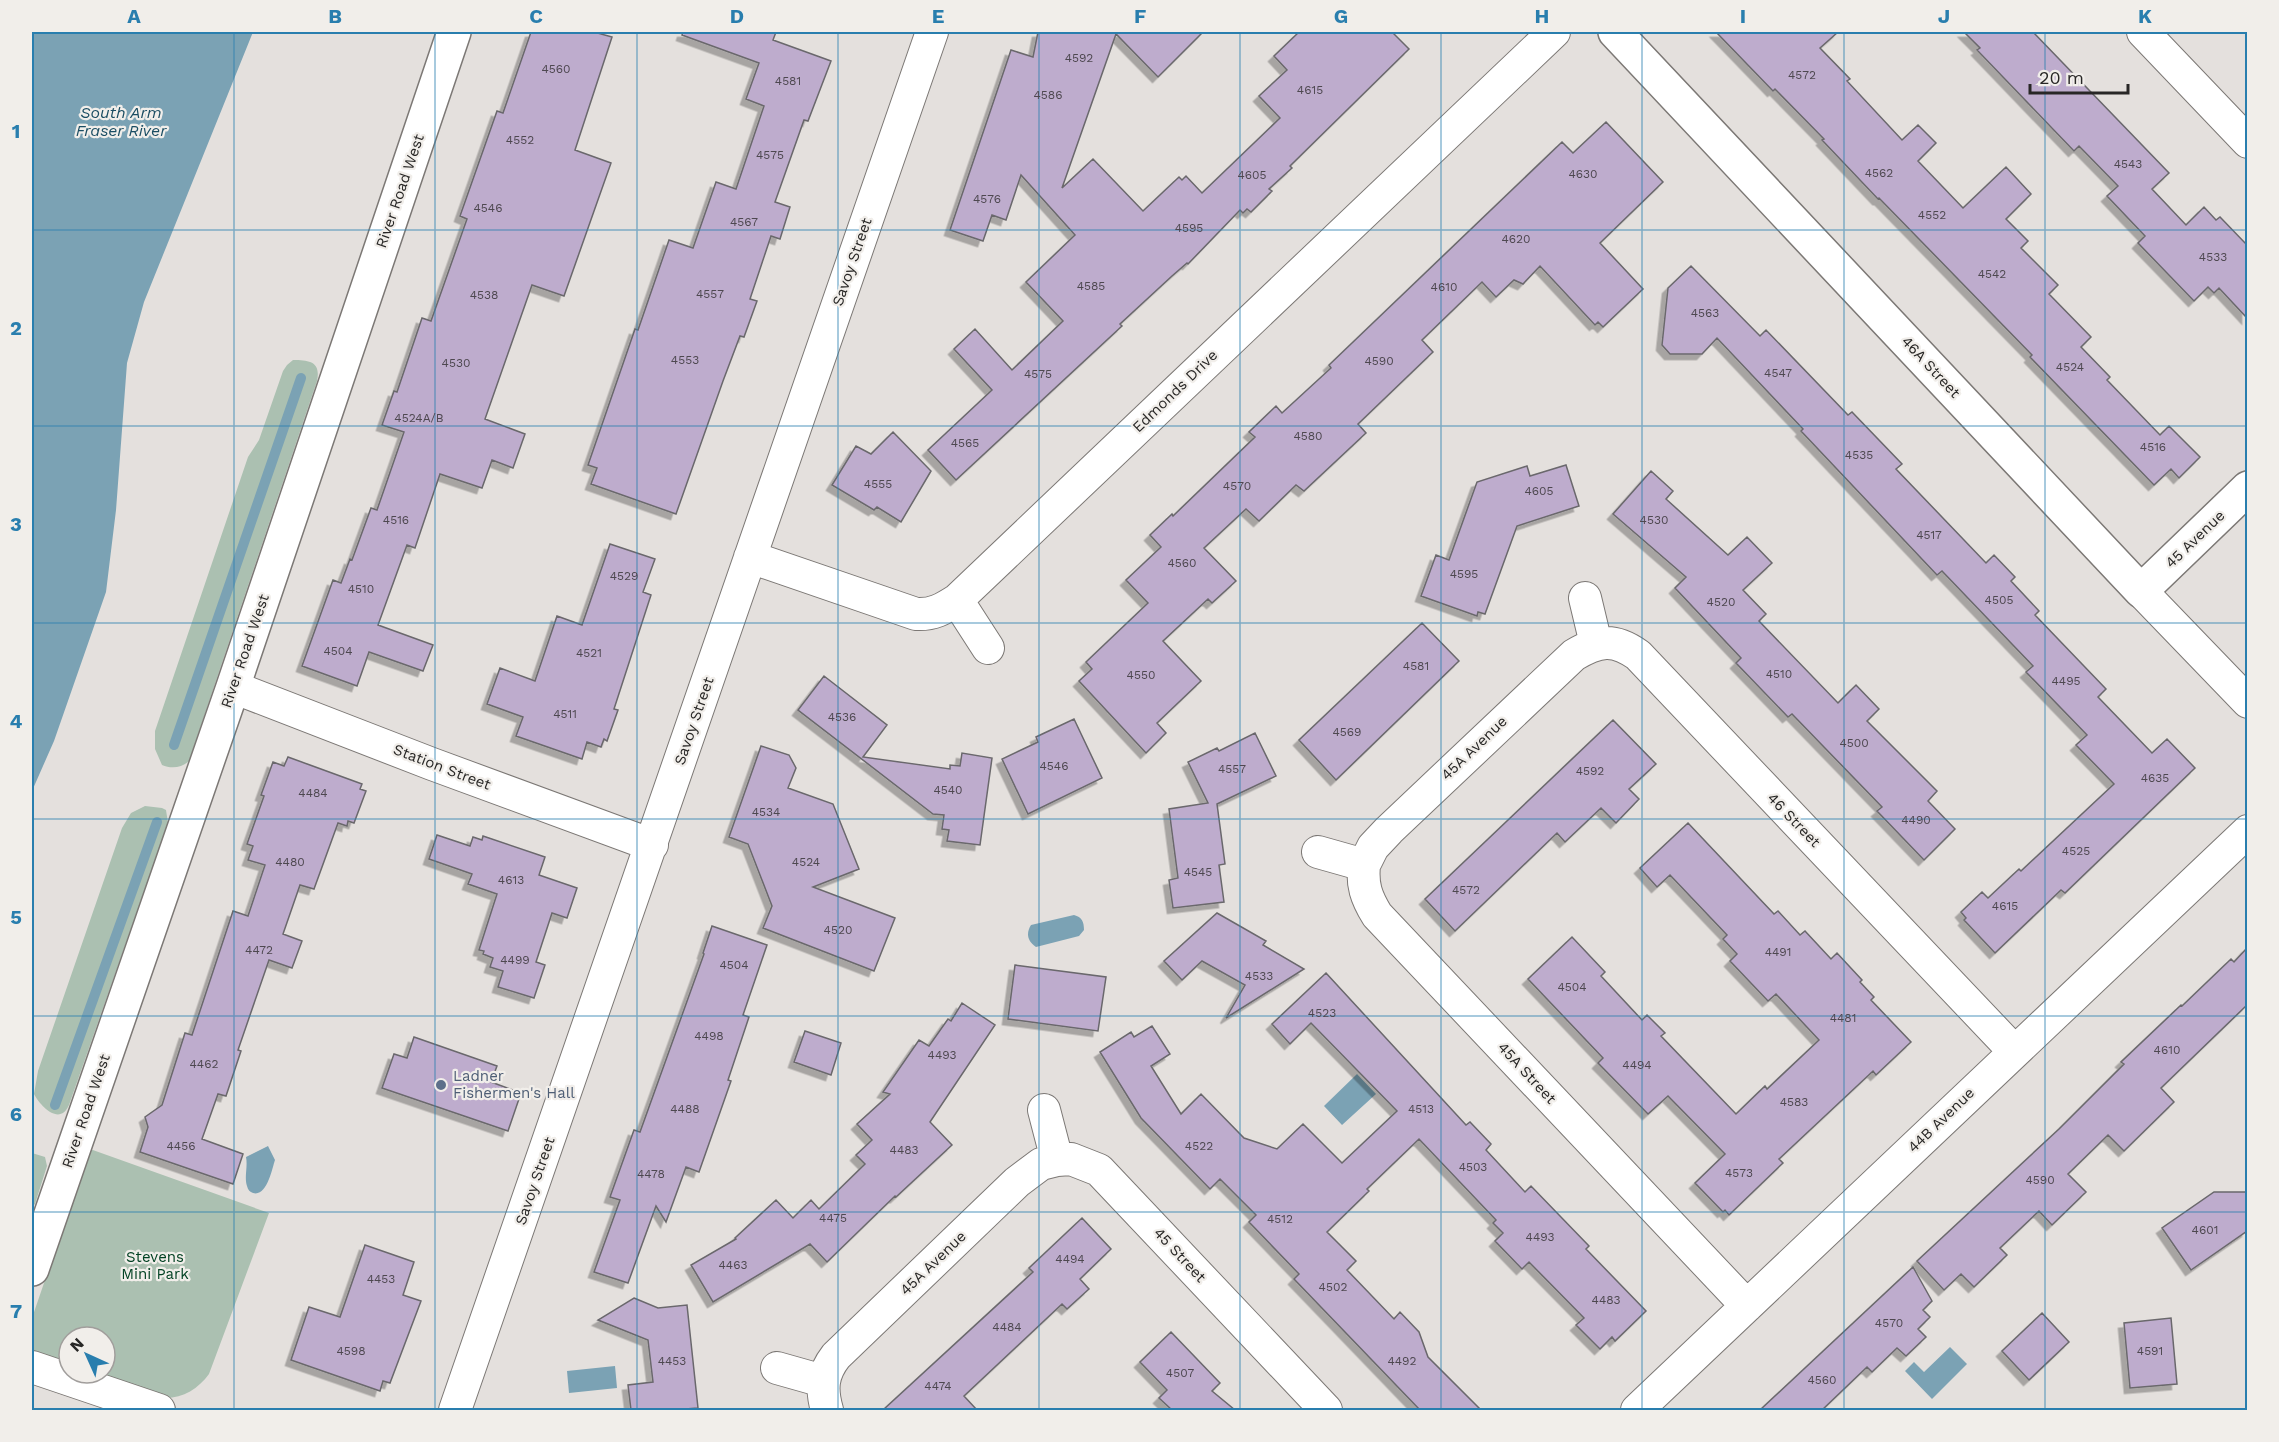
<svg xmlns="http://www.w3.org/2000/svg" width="2279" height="1442" font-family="'Work Sans',sans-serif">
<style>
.green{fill:#abc0b1}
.water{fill:#7ba2b4}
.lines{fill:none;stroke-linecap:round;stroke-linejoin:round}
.stream{stroke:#7ba2b4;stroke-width:10}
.building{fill:#beaccd;stroke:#6a686c;stroke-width:1.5;filter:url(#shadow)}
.minor-casing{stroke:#7c7875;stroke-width:34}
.tertiary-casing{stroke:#7c7875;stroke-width:36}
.secondary-casing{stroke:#7c7875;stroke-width:36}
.minor{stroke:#fff;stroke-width:32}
.tertiary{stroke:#fff;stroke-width:33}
.secondary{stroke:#fff;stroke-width:33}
.grid{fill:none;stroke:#297eae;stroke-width:1.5;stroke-opacity:0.55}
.service-dot{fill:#5c6f8a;stroke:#f1eeea;stroke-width:2}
.labels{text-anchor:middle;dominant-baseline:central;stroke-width:4.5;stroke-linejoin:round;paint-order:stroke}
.number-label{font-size:12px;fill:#4e4850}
.street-label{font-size:15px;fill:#282726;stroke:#f1eeea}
.service-label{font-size:15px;fill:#4e5e75;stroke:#f1eeea;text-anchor:start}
.park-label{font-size:15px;fill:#024223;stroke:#f1eeea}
.water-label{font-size:16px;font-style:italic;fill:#1a4d63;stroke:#f1eeea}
.neatline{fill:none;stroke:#297eae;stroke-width:2}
.grid-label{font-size:20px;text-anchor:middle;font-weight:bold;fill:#297eae}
</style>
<defs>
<filter id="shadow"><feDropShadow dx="-5.5" dy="5.5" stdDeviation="0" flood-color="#0004"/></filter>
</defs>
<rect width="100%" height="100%" fill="#e4e0dd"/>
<path class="green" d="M 293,360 C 310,360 321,362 317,381 L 189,761 C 182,768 171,769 162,765 L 155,749 L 155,731 L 248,457 L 259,440 L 283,371 L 287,365 Z
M 145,806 L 162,808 L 166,810 L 168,823 L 69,1105 C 60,1126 41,1107 34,1094 L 38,1071 L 122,828 L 131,813 Z
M 90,1149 L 269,1213 L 209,1374 C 198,1389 182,1399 163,1398 L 87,1373 L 105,1373 L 105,1337 L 69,1337 L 69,1367 L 32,1350 L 32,1318 Z
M 32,1153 L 45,1157 L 47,1166 L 35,1204 L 32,1207 Z"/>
<path class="water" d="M 32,32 L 253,32 L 144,302 L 127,363 L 116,510 L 106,592 L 54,741 L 32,791 Z
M 1074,915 C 1082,917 1084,922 1084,930 L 1079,936 L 1036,947 C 1027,941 1026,933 1031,925 Z
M 1357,1074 L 1376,1094 L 1342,1125 L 1324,1106 Z
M 268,1146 L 275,1160 C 272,1169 267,1197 253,1193 C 250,1192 248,1190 247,1186 C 244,1177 248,1167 246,1157 Z
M 1950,1347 L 1967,1364 L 1932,1399 L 1905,1371 L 1914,1362 L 1924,1372 Z
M 615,1366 L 617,1388 L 569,1393 L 567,1371 Z"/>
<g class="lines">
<path class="stream" d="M 174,745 L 301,378
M 55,1105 L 157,822"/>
</g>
<path class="building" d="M 531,32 L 594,32 L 612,37 L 575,150 L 611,163 L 564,296 L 532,285 L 485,419 L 525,434 L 513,468 L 492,460 L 482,488 L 440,474 L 415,548 L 407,545 L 378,625 L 433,645 L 423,671 L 369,652 L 357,686 L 302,666 L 333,580 L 341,583 L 350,559 L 352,560 L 371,508 L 377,510 L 404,432 L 382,425 L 394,391 L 397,392 L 422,318 L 431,321 L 467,219 L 460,216 L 497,111 L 503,113 Z
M 683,32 L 776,32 L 773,40 L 831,61 L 808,121 L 804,120 L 775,202 L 790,207 L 780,239 L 771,236 L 750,299 L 757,301 L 744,337 L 740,336 L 723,381 L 676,514 L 591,484 L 597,468 L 588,465 L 635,329 L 638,330 L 669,240 L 693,248 L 716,182 L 736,189 L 764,106 L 746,99 L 759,63 L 682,35 Z
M 1038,32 L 1203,32 L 1158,77 L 1116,34 L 1062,188 L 1093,159 L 1143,211 L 1179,177 L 1182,180 L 1186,176 L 1202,193 L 1280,118 L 1259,96 L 1287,70 L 1274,56 L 1299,32 L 1392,32 L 1409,49 L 1290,166 L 1292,168 L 1269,189 L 1272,191 L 1251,212 L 1247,209 L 1243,213 L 1240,210 L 1188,264 L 1187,263 L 1172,276 L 1120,324 L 1122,326 L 956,480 L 928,450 L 992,390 L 954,349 L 975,329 L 1012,370 L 1063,321 L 1026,282 L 1075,235 L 1021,175 L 1006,220 L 992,215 L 983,241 L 950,230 L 1011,50 L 1033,57 Z
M 1716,32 L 1838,32 L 1820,48 L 1850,79 L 1847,81 L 1902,140 L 1918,125 L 1936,143 L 1918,161 L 1963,208 L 2006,167 L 2031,194 L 2006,219 L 2028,241 L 2021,248 L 2058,285 L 2049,294 L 2091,337 L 2081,347 L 2110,377 L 2107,380 L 2160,435 L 2169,426 L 2200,457 L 2179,478 L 2171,469 L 2154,485 L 2030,357 L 2032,355 L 1879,198 L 1878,199 L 1822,140 L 1824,139 L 1775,89 L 1773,91 Z
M 1964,32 L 2033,32 L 2169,173 L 2152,189 L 2186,225 L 2204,207 L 2216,220 L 2220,217 L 2247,245 L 2247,318 L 2219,288 L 2214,293 L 2208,287 L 2194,301 L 2138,243 L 2145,236 L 2107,196 L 2118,186 L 2079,146 L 2074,151 L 1977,50 L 1980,48 Z
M 1606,122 L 1663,182 L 1600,243 L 1643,289 L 1603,327 L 1598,322 L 1595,325 L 1540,266 L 1523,284 L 1514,280 L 1496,297 L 1482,282 L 1422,340 L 1433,352 L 1358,424 L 1366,433 L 1304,491 L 1296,485 L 1259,521 L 1246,509 L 1204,548 L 1236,581 L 1212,603 L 1208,599 L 1163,641 L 1201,681 L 1157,723 L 1166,733 L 1146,753 L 1079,681 L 1092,669 L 1086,662 L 1148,603 L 1126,580 L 1161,547 L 1150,535 L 1172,514 L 1173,516 L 1255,437 L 1249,432 L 1276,406 L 1282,413 L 1331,368 L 1329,365 L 1562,142 L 1573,153 Z
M 1691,266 L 1760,336 L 1766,330 L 1848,415 L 1852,412 L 1902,464 L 1896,469 L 1986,563 L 1994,555 L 2015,577 L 2011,581 L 2039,611 L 2035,615 L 2106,689 L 2098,697 L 2152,753 L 2167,739 L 2195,768 L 2065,893 L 2061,890 L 1995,953 L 1964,920 L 1966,918 L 1961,912 L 1982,892 L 1988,898 L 2019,869 L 2021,871 L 2114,784 L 2076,745 L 2087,735 L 2026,672 L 2033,666 L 1942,571 L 1937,575 L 1801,431 L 1803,429 L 1717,338 L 1702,354 L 1670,354 L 1662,345 L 1668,288 Z
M 893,432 L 931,471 L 901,522 L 877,507 L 874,510 L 832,485 L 856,446 L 871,454 Z
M 1566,465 L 1579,506 L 1517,526 L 1485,614 L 1478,612 L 1477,616 L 1421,596 L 1436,555 L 1449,560 L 1477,482 L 1527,466 L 1530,476 Z
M 1651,471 L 1673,491 L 1666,499 L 1728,555 L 1747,537 L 1772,563 L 1743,590 L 1766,614 L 1759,621 L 1838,703 L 1856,685 L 1879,709 L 1867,721 L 1937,791 L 1928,801 L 1955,829 L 1924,860 L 1877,811 L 1882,807 L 1792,714 L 1788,717 L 1736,663 L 1741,658 L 1675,588 L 1686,577 L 1613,514 Z
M 610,544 L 655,559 L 643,592 L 651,595 L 614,709 L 618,710 L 607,741 L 604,739 L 601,747 L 587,742 L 582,759 L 516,736 L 523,717 L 487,704 L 500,668 L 535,681 L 557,616 L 582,625 Z
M 1422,623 L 1459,661 L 1336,780 L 1299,740 Z
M 824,676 L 887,725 L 863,757 L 950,769 L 950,765 L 960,766 L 962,753 L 992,758 L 980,845 L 947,841 L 949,830 L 942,829 L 944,815 L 933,814 L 798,710 Z
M 1074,719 L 1102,778 L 1028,814 L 1002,759 L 1038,742 L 1036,737 Z
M 1613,720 L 1656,764 L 1629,789 L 1639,799 L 1616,823 L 1601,808 L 1565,842 L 1557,833 L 1455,931 L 1425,899 Z
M 1255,733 L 1276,776 L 1217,804 L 1225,864 L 1219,865 L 1224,902 L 1173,908 L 1169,880 L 1178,878 L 1169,809 L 1208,803 L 1188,762 L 1217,748 L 1219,751 Z
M 761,746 L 789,755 L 796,768 L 788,788 L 833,804 L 859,869 L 813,887 L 895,918 L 874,971 L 763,928 L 772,906 L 748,844 L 729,837 Z
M 288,757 L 362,784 L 360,789 L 366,791 L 354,823 L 348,821 L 347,826 L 338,823 L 314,889 L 300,885 L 283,934 L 302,941 L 292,968 L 269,960 L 238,1050 L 241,1051 L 226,1096 L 218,1094 L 202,1139 L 243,1154 L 233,1184 L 140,1152 L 148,1127 L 145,1117 L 162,1105 L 185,1033 L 192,1035 L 233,911 L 248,916 L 265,865 L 248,860 L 253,846 L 247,844 L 264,796 L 261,795 L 273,762 L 284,766 Z
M 1688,823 L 1774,914 L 1778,911 L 1800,935 L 1805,931 L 1831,959 L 1837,953 L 1862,980 L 1860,982 L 1874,997 L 1871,1000 L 1911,1042 L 1876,1075 L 1873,1071 L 1779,1159 L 1783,1163 L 1729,1215 L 1725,1210 L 1723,1212 L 1695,1183 L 1725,1154 L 1668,1096 L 1648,1114 L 1598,1063 L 1603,1058 L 1528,979 L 1572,937 L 1605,972 L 1601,976 L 1642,1020 L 1647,1015 L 1665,1033 L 1661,1036 L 1736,1114 L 1765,1086 L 1767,1089 L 1819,1040 L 1776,994 L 1768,1001 L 1730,961 L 1737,954 L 1723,939 L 1727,935 L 1670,875 L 1657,887 L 1640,868 Z
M 437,835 L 470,846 L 473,837 L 482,840 L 483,836 L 545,857 L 539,875 L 577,888 L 567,918 L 552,913 L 536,962 L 545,965 L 534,998 L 498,987 L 503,971 L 490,967 L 493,958 L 483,954 L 484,951 L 479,950 L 497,894 L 468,884 L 472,874 L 429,859 Z
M 1217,913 L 1266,941 L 1263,945 L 1304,969 L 1226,1018 L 1245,985 L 1202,961 L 1182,980 L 1164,961 Z
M 712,926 L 767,945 L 743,1015 L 749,1017 L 728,1080 L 731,1081 L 699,1172 L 686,1167 L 666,1222 L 656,1206 L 628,1283 L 594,1272 L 620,1200 L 610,1197 L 634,1130 L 640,1132 L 704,954 L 703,953 Z
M 2247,948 L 2247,1005 L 2161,1088 L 2174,1102 L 2124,1151 L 2108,1135 L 2068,1174 L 2086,1192 L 2052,1225 L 2039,1211 L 2000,1248 L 2007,1255 L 1974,1287 L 1961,1274 L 1944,1290 L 1917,1261 L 2059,1129 L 2124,1064 L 2121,1062 L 2181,1005 L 2182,1006 L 2231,959 L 2234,962 Z
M 1015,965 L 1106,977 L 1098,1031 L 1008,1019 Z
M 1326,973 L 1466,1125 L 1470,1122 L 1491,1144 L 1486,1150 L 1525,1192 L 1531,1186 L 1589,1246 L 1586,1249 L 1646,1311 L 1615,1341 L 1612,1337 L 1600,1349 L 1576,1325 L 1584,1318 L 1529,1262 L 1522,1269 L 1495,1241 L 1503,1233 L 1493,1223 L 1496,1220 L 1419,1139 L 1367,1189 L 1369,1191 L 1327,1232 L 1356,1261 L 1347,1270 L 1394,1319 L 1400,1312 L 1419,1332 L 1428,1357 L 1481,1410 L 1420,1410 L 1294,1279 L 1299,1274 L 1249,1222 L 1256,1215 L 1220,1179 L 1210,1189 L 1141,1118 L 1100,1052 L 1131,1032 L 1134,1037 L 1152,1026 L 1170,1054 L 1151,1066 L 1181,1114 L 1201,1094 L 1244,1138 L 1277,1149 L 1303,1124 L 1342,1163 L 1397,1111 L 1311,1023 L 1290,1044 L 1272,1024 Z
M 962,1003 L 995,1025 L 930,1122 L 952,1145 L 896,1197 L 895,1196 L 827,1262 L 810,1244 L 713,1302 L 691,1265 L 736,1239 L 735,1238 L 776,1200 L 793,1218 L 811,1200 L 819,1209 L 865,1164 L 856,1155 L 872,1140 L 857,1124 L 890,1094 L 883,1092 L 919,1040 L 929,1046 L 948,1019 L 951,1021 Z
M 805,1031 L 841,1043 L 831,1075 L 794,1062 Z
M 414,1037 L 497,1066 L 491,1082 L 521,1093 L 508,1131 L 382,1088 L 394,1054 L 407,1058 Z
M 2214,1192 L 2247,1192 L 2247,1231 L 2191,1270 L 2162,1228 Z
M 1082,1218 L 1111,1249 L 1080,1279 L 1089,1289 L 1067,1309 L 1062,1304 L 964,1396 L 977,1410 L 883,1410 L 1033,1272 L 1029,1268 Z
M 365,1245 L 414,1262 L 403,1295 L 421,1301 L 390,1383 L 383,1381 L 380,1391 L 291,1360 L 309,1307 L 340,1317 Z
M 1913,1267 L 1932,1301 L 1923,1310 L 1930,1317 L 1918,1329 L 1926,1337 L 1906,1356 L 1897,1348 L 1872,1372 L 1867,1367 L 1822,1410 L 1760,1410 Z
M 634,1298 L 658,1308 L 687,1305 L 698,1408 L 672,1410 L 631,1410 L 628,1385 L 653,1382 L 648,1340 L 598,1320 Z
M 2042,1313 L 2069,1342 L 2029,1380 L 2002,1351 Z
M 2171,1318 L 2177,1384 L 2130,1388 L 2124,1323 Z
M 1171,1332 L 1220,1383 L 1212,1391 L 1235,1410 L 1172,1410 L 1159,1398 L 1167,1390 L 1140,1362 Z"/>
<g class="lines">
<defs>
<path id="minor" d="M 2143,32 L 2248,142
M 750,557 L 916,614 C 933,615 943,609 957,600 L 1554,32
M 2141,591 L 2248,702
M 1585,598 L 1596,644
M 957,600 L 988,648
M 233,687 L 432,764 L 652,845
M 1318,852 L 1364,865 C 1362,885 1366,897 1377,915 L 1747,1306
M 1364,865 L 1373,847 L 1389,830 L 1574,655 C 1599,640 1614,638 1638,655 L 2014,1051
M 1044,1110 L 1057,1160 L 1071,1159 L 1099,1170 L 1326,1410
M 32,1367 L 159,1410
M 777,1368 L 823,1381
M 455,1410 L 932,32
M 827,1410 C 821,1389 822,1374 836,1356 L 1017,1182 L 1041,1164 L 1057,1160
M 1637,1410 L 2248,831"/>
<path id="tertiary" d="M 1615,32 L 2141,591 L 2248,488"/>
<path id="secondary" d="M 32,1269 L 233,687 L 454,32"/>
</defs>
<use href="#minor" class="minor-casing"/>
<use href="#tertiary" class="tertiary-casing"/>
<use href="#secondary" class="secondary-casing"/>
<use href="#minor" class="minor"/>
<use href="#tertiary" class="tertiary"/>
<use href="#secondary" class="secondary"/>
</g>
<path class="grid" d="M 234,32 L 234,1410M 435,32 L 435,1410M 637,32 L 637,1410M 838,32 L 838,1410M 1039,32 L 1039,1410M 1240,32 L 1240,1410M 1441,32 L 1441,1410M 1642,32 L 1642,1410M 1844,32 L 1844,1410M 2045,32 L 2045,1410M 32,230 L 2248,230M 32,426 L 2248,426M 32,623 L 2248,623M 32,819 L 2248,819M 32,1016 L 2248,1016M 32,1212 L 2248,1212"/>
<circle class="service-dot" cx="441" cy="1085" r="6"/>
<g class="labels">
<g class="number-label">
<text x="1079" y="58">4592</text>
<text x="556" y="69">4560</text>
<text x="1802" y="75">4572</text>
<text x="788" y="81">4581</text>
<text x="1310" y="90">4615</text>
<text x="1048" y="95">4586</text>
<text x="520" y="140">4552</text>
<text x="770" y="155">4575</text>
<text x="2128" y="164">4543</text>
<text x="1879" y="173">4562</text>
<text x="1583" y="174">4630</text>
<text x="1252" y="175">4605</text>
<text x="987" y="199">4576</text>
<text x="488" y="208">4546</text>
<text x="1932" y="215">4552</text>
<text x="744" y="222">4567</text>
<text x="1189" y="228">4595</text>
<text x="1516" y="239">4620</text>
<text x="2213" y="257">4533</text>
<text x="1992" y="274">4542</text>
<text x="1091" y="286">4585</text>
<text x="1444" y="287">4610</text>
<text x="710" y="294">4557</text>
<text x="484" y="295">4538</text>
<text x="1705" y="313">4563</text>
<text x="685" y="360">4553</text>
<text x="1379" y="361">4590</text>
<text x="456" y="363">4530</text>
<text x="2070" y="367">4524</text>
<text x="1778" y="373">4547</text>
<text x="1038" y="374">4575</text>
<text x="419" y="418">4524A/B</text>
<text x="1308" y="436">4580</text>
<text x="965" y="443">4565</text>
<text x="2153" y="447">4516</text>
<text x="1859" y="455">4535</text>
<text x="878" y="484">4555</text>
<text x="1237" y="486">4570</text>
<text x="1539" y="491">4605</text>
<text x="396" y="520">4516</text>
<text x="1654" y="520">4530</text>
<text x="1929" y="535">4517</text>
<text x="1182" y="563">4560</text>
<text x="1464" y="574">4595</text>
<text x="624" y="576">4529</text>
<text x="361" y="589">4510</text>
<text x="1999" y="600">4505</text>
<text x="1721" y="602">4520</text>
<text x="338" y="651">4504</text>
<text x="589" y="653">4521</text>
<text x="1416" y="666">4581</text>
<text x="1779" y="674">4510</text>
<text x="1141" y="675">4550</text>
<text x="2066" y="681">4495</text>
<text x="565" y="714">4511</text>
<text x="842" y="717">4536</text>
<text x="1347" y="732">4569</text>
<text x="1854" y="743">4500</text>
<text x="1054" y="766">4546</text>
<text x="1232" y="769">4557</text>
<text x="1590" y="771">4592</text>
<text x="2155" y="778">4635</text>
<text x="948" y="790">4540</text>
<text x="313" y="793">4484</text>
<text x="766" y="812">4534</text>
<text x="1916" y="820">4490</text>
<text x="2076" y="851">4525</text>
<text x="290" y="862">4480</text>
<text x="806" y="862">4524</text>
<text x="1198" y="872">4545</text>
<text x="511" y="880">4613</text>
<text x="1466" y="890">4572</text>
<text x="2005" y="906">4615</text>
<text x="838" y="930">4520</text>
<text x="259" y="950">4472</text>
<text x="1778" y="952">4491</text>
<text x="515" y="960">4499</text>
<text x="734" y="965">4504</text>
<text x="1259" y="976">4533</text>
<text x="1572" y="987">4504</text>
<text x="1322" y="1013">4523</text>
<text x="1843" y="1018">4481</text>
<text x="709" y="1036">4498</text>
<text x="2167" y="1050">4610</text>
<text x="942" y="1055">4493</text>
<text x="204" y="1064">4462</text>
<text x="1637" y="1065">4494</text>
<text x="1794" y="1102">4583</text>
<text x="685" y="1109">4488</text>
<text x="1421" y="1109">4513</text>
<text x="181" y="1146">4456</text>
<text x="1199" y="1146">4522</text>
<text x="904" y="1150">4483</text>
<text x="1473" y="1167">4503</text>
<text x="1739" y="1173">4573</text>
<text x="651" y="1174">4478</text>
<text x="2040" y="1180">4590</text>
<text x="833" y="1218">4475</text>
<text x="1280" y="1219">4512</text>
<text x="2205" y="1230">4601</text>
<text x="1540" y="1237">4493</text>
<text x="1070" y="1259">4494</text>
<text x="733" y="1265">4463</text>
<text x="381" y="1279">4453</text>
<text x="1333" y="1287">4502</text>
<text x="1606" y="1300">4483</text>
<text x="1889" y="1323">4570</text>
<text x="1007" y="1327">4484</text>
<text x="351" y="1351">4598</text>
<text x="2150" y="1351">4591</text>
<text x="672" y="1361">4453</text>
<text x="1402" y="1361">4492</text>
<text x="1180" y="1373">4507</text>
<text x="1822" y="1380">4560</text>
<text x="938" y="1386">4474</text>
</g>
<g class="street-label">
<text transform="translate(400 191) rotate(-71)">River Road West</text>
<text transform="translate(852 262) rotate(-71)">Savoy Street</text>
<text transform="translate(1931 367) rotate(47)">46A Street</text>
<text transform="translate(1175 391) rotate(-44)">Edmonds Drive</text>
<text transform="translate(2195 539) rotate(-44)">45 Avenue</text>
<text transform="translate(245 651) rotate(-71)">River Road West</text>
<text transform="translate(694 721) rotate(-71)">Savoy Street</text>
<text transform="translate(1474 748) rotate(-44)">45A Avenue</text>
<text transform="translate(442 767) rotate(21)">Station Street</text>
<text transform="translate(1794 820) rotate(46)">46 Street</text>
<text transform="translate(1527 1073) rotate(47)">45A Street</text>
<text transform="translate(86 1111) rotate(-71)">River Road West</text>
<text transform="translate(1941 1120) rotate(-44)">44B Avenue</text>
<text transform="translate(535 1181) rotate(-71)">Savoy Street</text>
<text transform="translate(1180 1255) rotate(47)">45 Street</text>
<text transform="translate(933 1263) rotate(-44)">45A Avenue</text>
</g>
<g class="service-label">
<text x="453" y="1076">Ladner<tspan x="453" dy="17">Fishermen's Hall</tspan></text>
</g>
<g class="park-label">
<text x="155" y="1257">Stevens<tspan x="155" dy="17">Mini Park</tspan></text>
</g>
<g class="water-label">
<text x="121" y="112">South Arm<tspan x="121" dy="18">Fraser River</tspan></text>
</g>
</g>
<rect width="2279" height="1442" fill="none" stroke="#f1eeea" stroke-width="66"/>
<g transform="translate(87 1355) rotate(315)"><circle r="28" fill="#f1eeea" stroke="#a19e9c" stroke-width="1.5"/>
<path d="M0-4.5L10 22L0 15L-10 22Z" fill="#297eae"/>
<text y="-9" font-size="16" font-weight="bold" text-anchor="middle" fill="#282726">N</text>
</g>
<path d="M2030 84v9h98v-9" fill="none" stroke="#282726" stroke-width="3"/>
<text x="2039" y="84" font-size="18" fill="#282726" stroke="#f1eeea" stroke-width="4.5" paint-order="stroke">20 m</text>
<rect x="33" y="33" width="2213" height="1376" class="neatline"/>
<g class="grid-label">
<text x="134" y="23">A</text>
<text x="335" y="23">B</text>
<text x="536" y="23">C</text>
<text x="737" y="23">D</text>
<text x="938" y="23">E</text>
<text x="1140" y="23">F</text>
<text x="1341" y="23">G</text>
<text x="1542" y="23">H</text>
<text x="1743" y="23">I</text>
<text x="1944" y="23">J</text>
<text x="2145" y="23">K</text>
<text x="16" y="138">1</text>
<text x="16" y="335">2</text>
<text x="16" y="531">3</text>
<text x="16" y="728">4</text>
<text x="16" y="924">5</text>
<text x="16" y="1121">6</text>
<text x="16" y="1318">7</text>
</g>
</svg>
